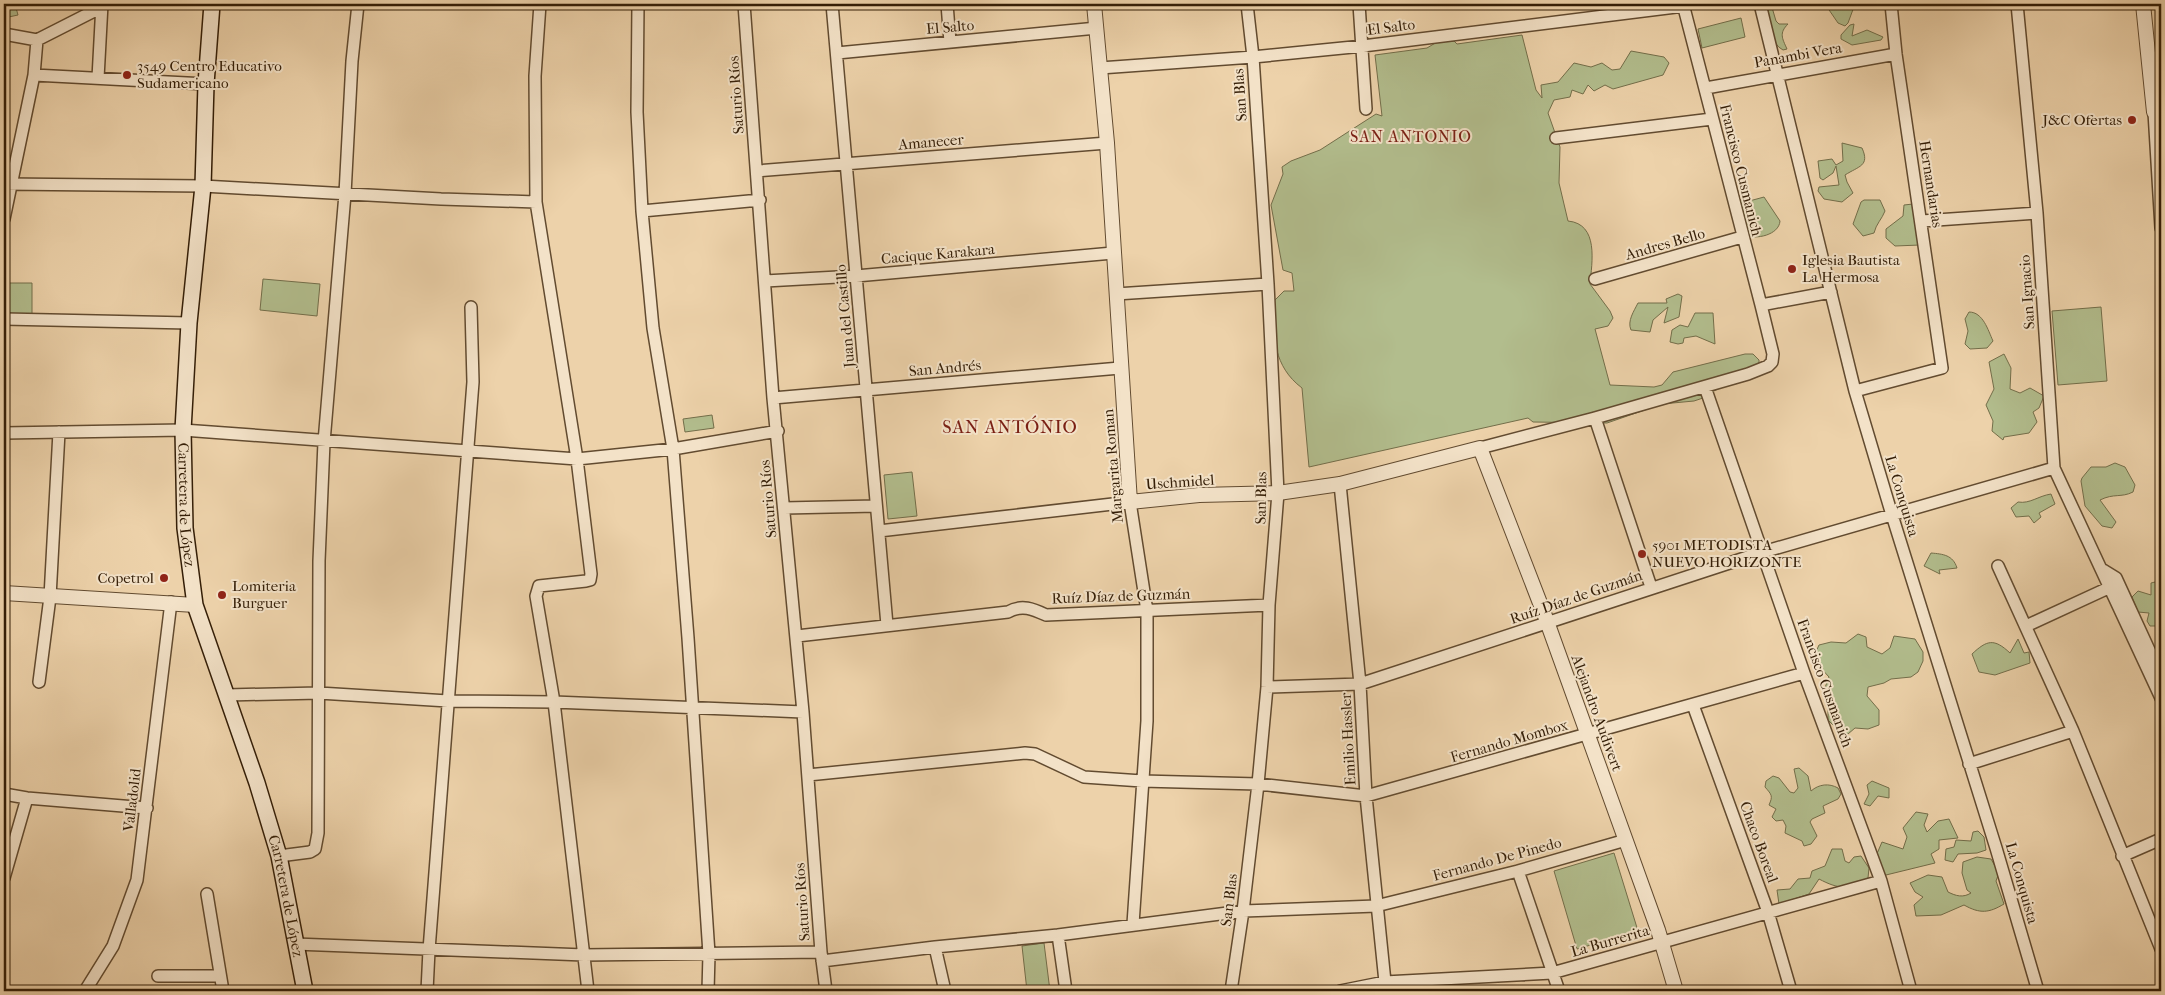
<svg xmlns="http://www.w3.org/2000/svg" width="2165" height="995" font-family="'IM FELL French Canon',serif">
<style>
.green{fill:#b2bd8d;stroke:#736e4a}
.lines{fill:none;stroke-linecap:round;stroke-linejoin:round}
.minor-casing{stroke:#624b30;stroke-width:14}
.tertiary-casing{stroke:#624b30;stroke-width:16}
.secondary-casing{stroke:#341e07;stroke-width:18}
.minor{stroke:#f3e2c8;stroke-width:11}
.tertiary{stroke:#f3e2c8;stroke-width:14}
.secondary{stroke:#f3e2c8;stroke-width:15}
.poi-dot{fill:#8f2418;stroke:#f3e2c8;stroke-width:2}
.labels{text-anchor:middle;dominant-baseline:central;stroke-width:4;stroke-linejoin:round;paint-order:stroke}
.street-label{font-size:15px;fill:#341e07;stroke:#f3e2c8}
.poi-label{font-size:15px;fill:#341e07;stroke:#f3e2c8;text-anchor:start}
.neighbourhood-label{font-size:16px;letter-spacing:1px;fill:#7a1f14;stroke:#f3e2c8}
.quarter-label{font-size:18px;letter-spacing:1px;fill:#7a1f14;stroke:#f3e2c8}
</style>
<rect width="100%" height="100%" fill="#edd2aa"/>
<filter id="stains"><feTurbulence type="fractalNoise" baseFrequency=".004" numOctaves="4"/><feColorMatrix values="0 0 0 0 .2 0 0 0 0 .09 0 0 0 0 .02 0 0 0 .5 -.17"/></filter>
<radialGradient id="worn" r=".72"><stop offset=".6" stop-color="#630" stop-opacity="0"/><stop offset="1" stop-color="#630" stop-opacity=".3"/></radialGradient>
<path class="green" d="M 4,4 L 15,4 L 18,15 L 4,18 Z
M 1766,4 L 1771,4 L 1776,21 L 1779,24 L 1788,24 C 1779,33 1782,38 1787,49 L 1783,50 C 1770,44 1769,21 1766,8 Z
M 1825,4 L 1855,4 L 1848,23 L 1845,26 L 1838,23 Z
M 1741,18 L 1745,37 L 1702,48 L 1698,29 Z
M 1854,24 L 1852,36 L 1867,30 L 1883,37 L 1881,40 L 1852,45 L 1841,39 L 1841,35 L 1850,25 Z
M 1522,35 L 1536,90 L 1542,98 L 1541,85 L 1558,82 L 1574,63 L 1591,67 L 1602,63 L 1612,70 L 1620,69 L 1631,51 L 1664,57 L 1669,63 L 1663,75 L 1613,89 L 1605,85 L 1594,91 L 1588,85 L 1583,94 L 1572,90 L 1570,97 L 1554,100 L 1548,113 L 1560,147 L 1559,183 L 1568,221 C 1599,224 1592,262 1590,284 L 1610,311 L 1613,318 L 1608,326 L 1595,329 L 1610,385 L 1654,387 L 1662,385 L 1673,372 L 1745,354 L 1753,354 L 1759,360 L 1759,368 L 1712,392 L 1712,395 L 1694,401 L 1662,404 L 1607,423 L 1533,422 L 1528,418 L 1309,467 L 1302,388 C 1273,366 1274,337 1271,304 L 1284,291 L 1294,291 L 1292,273 L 1283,270 L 1271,205 L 1283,174 L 1282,167 L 1291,161 L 1320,150 L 1376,114 L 1382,116 L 1375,55 L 1427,48 L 1437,42 L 1454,41 L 1457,44 Z
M 1842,143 L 1862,148 C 1870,166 1859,166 1845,175 L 1847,182 L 1853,193 L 1842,202 L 1824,199 L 1818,191 L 1819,187 L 1839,185 L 1836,166 L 1833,173 L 1823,180 L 1820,178 L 1818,161 L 1832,159 L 1836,165 L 1843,161 Z
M 1764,197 L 1780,221 C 1779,235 1756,240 1745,235 L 1732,200 L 1753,200 Z
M 1864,200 L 1880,200 L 1885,211 C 1882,219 1876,224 1874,233 L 1863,236 L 1853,224 L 1861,202 Z
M 1913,204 L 1920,245 L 1895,246 L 1886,238 L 1886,229 L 1903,216 L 1904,205 Z
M 263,279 L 320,284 L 317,316 L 260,310 Z
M 4,283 L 32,283 L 32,315 L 4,315 Z
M 1678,294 L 1682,296 L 1679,317 L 1664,323 L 1668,307 L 1653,320 L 1650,332 L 1631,330 C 1627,321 1634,311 1638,303 L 1667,303 L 1666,299 Z
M 2101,307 L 2107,381 L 2058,385 L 2052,311 Z
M 1969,312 C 1983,312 1988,330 1993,341 L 1987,348 L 1970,349 L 1965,344 L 1968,331 L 1965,319 Z
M 1695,313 L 1713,313 L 1715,344 L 1696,336 L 1684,338 L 1683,343 L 1678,344 L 1670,342 L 1672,330 L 1680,325 L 1688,327 Z
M 2004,354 L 2011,368 L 2010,389 L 2020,393 L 2030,388 L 2044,396 L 2039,408 L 2033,412 L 2037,422 L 2029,433 L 2004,437 L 2003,440 L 1992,431 L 1993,421 L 1986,405 L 1994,389 L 1989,362 Z
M 712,415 L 714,428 L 685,432 L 683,419 Z
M 2115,463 L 2125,467 L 2135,485 L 2133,492 C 2121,498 2114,493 2100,500 L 2116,522 L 2112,528 L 2102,526 L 2085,506 L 2081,481 L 2082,478 L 2091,467 L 2106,467 Z
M 912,472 L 917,516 L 888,519 L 884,475 Z
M 2051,494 L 2055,504 L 2039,513 L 2041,517 L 2034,523 L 2029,516 L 2016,517 L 2011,508 L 2018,502 C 2030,504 2038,496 2051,494 Z
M 1931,553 C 1943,554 1953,555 1957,568 L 1939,570 L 1940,574 L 1924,566 Z
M 2159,581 L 2161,587 L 2161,622 L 2157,626 L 2150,626 L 2147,621 L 2149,613 L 2138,612 L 2132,597 L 2138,591 L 2151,595 L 2151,583 Z
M 1858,634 L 1866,637 L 1867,647 L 1882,654 L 1890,648 L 1894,636 L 1915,639 L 1923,652 L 1923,661 L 1918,672 L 1911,677 L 1891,679 L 1884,683 L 1868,687 L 1867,696 L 1879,710 L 1879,725 L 1868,729 L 1855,728 L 1848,734 L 1842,734 L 1828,720 L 1828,697 L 1823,693 L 1829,677 L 1818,665 L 1814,656 L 1819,645 L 1831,642 L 1846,643 Z
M 2018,639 L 2024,653 L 2029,652 L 2030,663 L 1995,675 L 1979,672 L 1972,654 C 1987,640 1994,638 2010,653 Z
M 1799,768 L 1808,776 L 1811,791 C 1819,784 1829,783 1838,788 L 1841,794 L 1838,799 L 1823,806 L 1825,813 L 1812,819 L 1810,822 L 1817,836 L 1811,844 L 1804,846 L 1802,841 L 1785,833 L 1786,826 L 1783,820 L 1776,821 L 1772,817 L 1776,809 L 1769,805 C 1773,796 1772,795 1765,787 L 1766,781 L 1773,776 L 1779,778 L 1790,792 L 1794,793 L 1798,788 L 1794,769 Z
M 1872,781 L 1889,788 L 1889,798 L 1878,796 L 1870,806 L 1864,804 L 1869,794 L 1867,785 Z
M 1916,812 L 1928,814 L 1924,825 L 1927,832 L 1938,821 L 1949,819 L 1958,838 L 1939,840 L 1939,849 L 1931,854 L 1935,863 L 1886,875 L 1882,874 L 1881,864 L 1876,856 L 1882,842 L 1903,849 L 1907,837 L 1903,828 Z
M 1978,831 L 1984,837 L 1986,850 L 1977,853 L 1958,854 L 1953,862 L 1945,860 L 1946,849 L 1954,847 L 1956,840 L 1971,841 L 1973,832 Z
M 1832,849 L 1842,849 L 1845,861 L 1849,863 L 1854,857 L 1861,856 L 1869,868 L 1868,878 C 1850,891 1838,889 1819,879 L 1809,894 L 1779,904 L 1777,890 L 1790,889 L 1798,879 L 1810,878 L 1812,871 L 1825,866 Z
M 1614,853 L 1638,931 L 1577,949 L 1554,871 Z
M 1977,857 L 1991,859 L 1999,873 L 1996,881 L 2004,904 C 1989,913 1980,914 1964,905 L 1941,915 L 1916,916 L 1914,905 L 1923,897 L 1915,892 L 1910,883 L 1928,875 L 1942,877 L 1948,892 C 1956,896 1963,898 1971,893 L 1967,890 L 1962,873 L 1963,862 Z
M 1044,943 L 1050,991 L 1027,991 L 1022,946 Z"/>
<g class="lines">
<defs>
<path id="minor" d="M 540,4 L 535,76 L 536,202 L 577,459 L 591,574 L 590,580 L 586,581 L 539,586 L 536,596 L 554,702 L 588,991
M 638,4 L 637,112 L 642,211 L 653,328 L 673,449 L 688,638 L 709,954 L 708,991
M 744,4 L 773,398 L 803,712 L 821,952 L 826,991
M 832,4 L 887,625
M 947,4 L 950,42
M 1359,4 L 1366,109
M 1760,4 L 1855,391 L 1892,515 L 1996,848 L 2038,991
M 2017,4 L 2037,213 L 2054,468 L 2161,698
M 4,34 L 37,40 L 102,7
M 837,53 L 1097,28
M 1100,68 L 1253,57 L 1363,46 L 1684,6
M 34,75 L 206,84
M 98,78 L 102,4
M 1706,88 L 1896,54
M 2154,112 L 2161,228
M 1556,138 L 1712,119
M 757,171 L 1107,143
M 4,184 L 203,186 L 441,199 L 536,202
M 642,211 L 760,200
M 4,219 L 34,75 L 37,40
M 1922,221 L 2037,213
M 1595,279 L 1742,237
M 765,281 L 856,276 L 1113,253
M 1116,294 L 1268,284
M 1761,305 L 1831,292
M 4,319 L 189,323
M 1705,387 L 1804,673 L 1881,881 L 1911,991
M 1855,391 L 1942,368 L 1896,54 L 1891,4
M 773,398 L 1120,368
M 1595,418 L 1651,587
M 4,433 L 183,430 L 577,459 L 673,449 L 778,431
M 1480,448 L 1595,418 L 1748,374 L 1768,366 L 1772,362 L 1773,354 L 1761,305 L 1683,4
M 1340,484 L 1360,684 L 1366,796 L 1385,982 L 1388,991
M 784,508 L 876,506
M 879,531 L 1130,502 L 1147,611 L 1147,721 L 1133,924
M 1998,566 L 2073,731 L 2161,949
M 2103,570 L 2116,578 L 2161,676
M 2026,626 L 2117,584
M 797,636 L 1008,612 C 1022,604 1033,609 1046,615 L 1269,605
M 39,682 L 50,597 L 59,432
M 1267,687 L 1360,684 L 1763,552 L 2054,468
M 227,695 L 319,693 L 448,701 L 554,702 L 803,712
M 1693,705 L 1768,912 L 1791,991
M 1969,764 L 2073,731
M 808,775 L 1025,753 L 1035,754 L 1084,777 L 1142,781 L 1258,784 L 1366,796 L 1804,673
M 4,794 L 27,798 L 147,808
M 279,856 L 310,852 L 315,849 L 318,833 L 319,561 L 324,442 L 345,194 L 352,61 L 358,4
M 2122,856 L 2161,839
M 1518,871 L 1559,991
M 4,878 L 27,798
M 207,894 L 223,991
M 1058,935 L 1066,991
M 295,944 L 584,955 L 821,952
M 935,947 L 945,991
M 822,961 L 935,947 L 1058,935 L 1243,911 L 1376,906 L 1518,871 L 1626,840
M 158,976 L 220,976
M 85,991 L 113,946 L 137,880 L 171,602
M 427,991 L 429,950 L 473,382 L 471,307
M 1231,991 L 1243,911 L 1258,784 L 1267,687 L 1269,605 L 1278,493 L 1268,284 L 1253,57 L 1247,4
M 1340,991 L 1385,982 L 1552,973 L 1881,881"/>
<path id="tertiary" d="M 1094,4 L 1107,143 L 1130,502 L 1199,495 L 1278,493 L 1340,484 L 1480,448 L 1545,616 L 1658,930 L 1676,991
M 2143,4 L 2154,112 L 2161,111
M 4,593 L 195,605"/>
<g id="secondary">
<path id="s1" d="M 212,4 L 206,84 L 203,186 L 189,323 L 183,430 L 185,528 L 195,605 L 257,783 L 279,856 L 305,991"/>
</g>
</defs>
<use href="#minor" class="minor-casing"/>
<use href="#tertiary" class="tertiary-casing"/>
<use href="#secondary" class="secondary-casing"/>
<use href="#minor" class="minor"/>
<use href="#tertiary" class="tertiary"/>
<use href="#secondary" class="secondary"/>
</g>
<g class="poi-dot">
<circle cx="127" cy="75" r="5"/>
<circle cx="2132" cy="120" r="5"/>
<circle cx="1792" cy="269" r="5"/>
<circle cx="1642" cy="554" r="5"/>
<circle cx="164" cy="578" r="5"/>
<circle cx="222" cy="595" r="5"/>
</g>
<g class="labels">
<g class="street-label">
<text transform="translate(950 27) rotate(-5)">El Salto</text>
<text transform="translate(1391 27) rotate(-7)">El Salto</text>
<text transform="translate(1798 55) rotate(-10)">Panambi Vera</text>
<text transform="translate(736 95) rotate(-94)">Saturio Ríos</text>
<text transform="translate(1240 95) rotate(-94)">San Blas</text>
<text transform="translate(931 142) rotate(-5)">Amanecer</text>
<text transform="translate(1741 170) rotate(76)">Francisco Cusmanich</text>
<text transform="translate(1931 184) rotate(81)">Hernandarias</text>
<text transform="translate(1665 244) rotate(-16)">Andres Bello</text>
<text transform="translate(938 254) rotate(-5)">Cacique Karakara</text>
<text transform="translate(2027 292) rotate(-94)">San Ignacio</text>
<text transform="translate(845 316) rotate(-95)">Juan del Castillo</text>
<text transform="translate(945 368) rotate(-5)">San Andrés</text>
<text transform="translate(1113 466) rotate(-95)">Margarita Roman</text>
<text transform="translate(1180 482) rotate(-4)">Uschmidel</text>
<text transform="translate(1902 496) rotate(73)">La Conquista</text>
<text transform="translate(1261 498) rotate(-89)">San Blas</text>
<text transform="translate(768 499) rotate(-95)">Saturio Ríos</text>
<text stroke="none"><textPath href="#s1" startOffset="502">Carretera de López</textPath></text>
<text transform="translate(1121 596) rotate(-2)">Ruíz Díaz de Guzmán</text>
<text transform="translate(1576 597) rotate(-19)">Ruíz Díaz de Guzmán</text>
<text transform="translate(1825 683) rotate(70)">Francisco Cusmanich</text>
<text transform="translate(1597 713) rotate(70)">Alejandro Audivert</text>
<text transform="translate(1348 739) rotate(-93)">Emilio Hassler</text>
<text transform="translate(1509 741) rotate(-16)">Fernando Mombox</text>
<text transform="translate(132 800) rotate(-83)">Valladolid</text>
<text transform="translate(1759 842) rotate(70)">Chaco Boreal</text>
<text transform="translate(1497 859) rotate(-15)">Fernando De Pinedo</text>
<text transform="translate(2022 883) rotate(74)">La Conquista</text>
<text stroke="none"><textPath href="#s1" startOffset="908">Carretera de López</textPath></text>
<text transform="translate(1229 900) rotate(-83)">San Blas</text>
<text transform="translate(802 902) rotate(-94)">Saturio Ríos</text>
<text transform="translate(1610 941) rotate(-16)">La Burrerita</text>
</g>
<g class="poi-label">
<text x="137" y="66">3549 Centro Educativo<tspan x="137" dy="17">Sudamericano</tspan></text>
<text x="2122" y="120" text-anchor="end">J&amp;C Ofertas</text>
<text x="1802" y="260">Iglesia Bautista<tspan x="1802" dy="17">La Hermosa</tspan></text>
<text x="1652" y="545">5901 METODISTA<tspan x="1652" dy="17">NUEVO HORIZONTE</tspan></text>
<text x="154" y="578" text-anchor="end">Copetrol</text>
<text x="232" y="586">Lomiteria<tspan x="232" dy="17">Burguer</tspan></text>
</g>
<g class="neighbourhood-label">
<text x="1411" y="136">SAN ANTONIO</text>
</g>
<g class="quarter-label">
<text x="1010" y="427">SAN ANTÓNIO</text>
</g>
</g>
<rect width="2165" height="995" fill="none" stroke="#edd2aa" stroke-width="20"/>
<rect x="5" y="5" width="2155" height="985" fill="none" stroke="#341e07" stroke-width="2.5"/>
<rect x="10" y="10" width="2145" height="975" fill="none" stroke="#341e07"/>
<rect width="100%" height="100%" filter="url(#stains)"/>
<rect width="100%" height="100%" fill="url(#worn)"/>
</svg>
